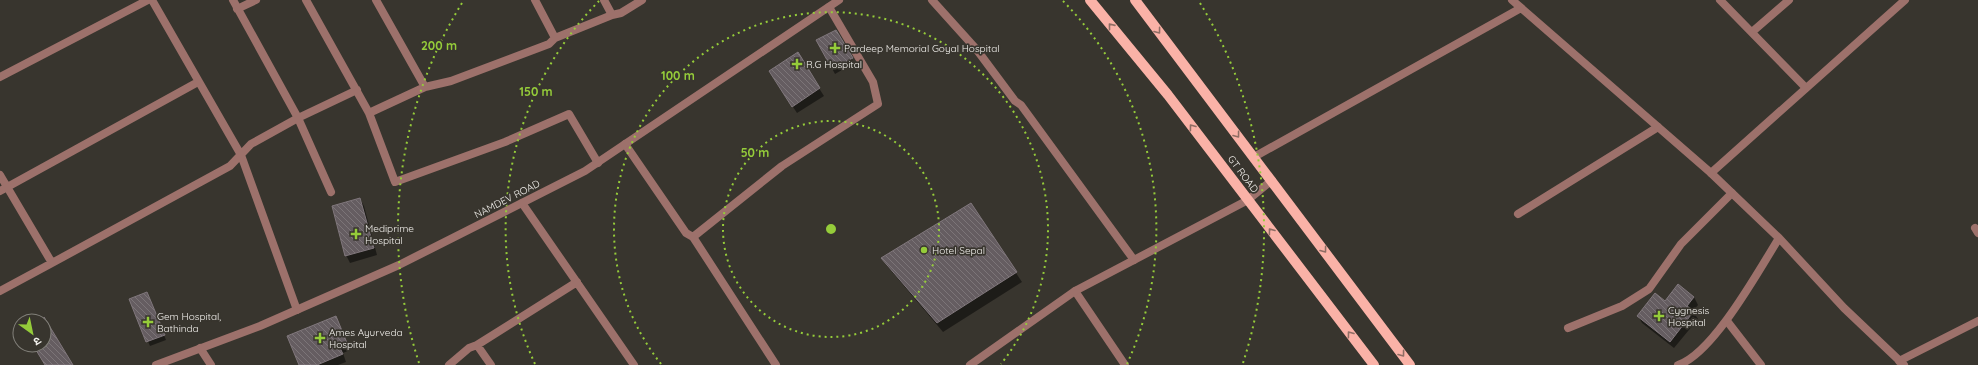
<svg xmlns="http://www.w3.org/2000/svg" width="1978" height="365" font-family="Quicksand,'Noto Sans Devanagari',sans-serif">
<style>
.shadow{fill:#0007}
.building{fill:url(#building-back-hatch);stroke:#80777c}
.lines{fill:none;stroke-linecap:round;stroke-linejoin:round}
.minor{stroke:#9d716b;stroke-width:8}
.tertiary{stroke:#9d716b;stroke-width:8}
.primary{stroke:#fab2a7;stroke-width:10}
.oneway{stroke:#8f6d64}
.ring{fill:none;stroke:#95cc3a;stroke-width:2;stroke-dasharray:2 4}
.poi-dot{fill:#95cc3a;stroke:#38352e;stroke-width:1.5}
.labels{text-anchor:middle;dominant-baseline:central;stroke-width:3.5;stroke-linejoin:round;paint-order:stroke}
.poi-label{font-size:10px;fill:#f2f0ec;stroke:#38352e;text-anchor:start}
.street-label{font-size:10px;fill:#f2f0ec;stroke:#38352e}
.centre{fill:#95cc3a;stroke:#38352e;stroke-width:2}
.ring-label{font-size:12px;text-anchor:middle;font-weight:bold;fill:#95cc3a;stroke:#38352e;stroke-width:3.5;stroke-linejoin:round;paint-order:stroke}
</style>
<defs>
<pattern id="building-back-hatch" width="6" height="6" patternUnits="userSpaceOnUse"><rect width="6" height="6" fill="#655d61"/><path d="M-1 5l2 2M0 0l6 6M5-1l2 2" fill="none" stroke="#7c7578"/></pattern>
</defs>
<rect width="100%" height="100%" fill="#38352e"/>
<path class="shadow" d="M 836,31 L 854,63 L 835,74 L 817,41 Z
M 797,54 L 824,96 L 797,113 L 774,78 Z
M 360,199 L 364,206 L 377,255 L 350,263 L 346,255 Z
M 970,204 L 1022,282 L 943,332 L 888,267 L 882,258 Z
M 147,293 L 166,340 L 150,346 L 130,300 Z
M 1694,297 L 1698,305 L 1693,311 L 1698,319 L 1674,348 L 1642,323 L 1638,316 L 1665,303 Z
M 335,317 L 350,350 L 343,353 L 346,362 L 338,365 L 300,365 Z"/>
<path class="building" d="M 836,30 L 853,58 L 832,69 L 816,40 Z
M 798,52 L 820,88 L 792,107 L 769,71 Z
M 360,198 L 374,248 L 345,256 L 332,206 Z
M 971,203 L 1017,272 L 937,323 L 881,258 Z
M 1678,284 L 1694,297 L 1687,306 L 1694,311 L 1670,342 L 1637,316 L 1655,293 L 1665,301 Z
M 147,292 L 165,335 L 146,342 L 129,299 Z
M 336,316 L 347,343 L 339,346 L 343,354 L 317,365 L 299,365 L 287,336 Z
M 44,317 L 73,365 L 45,365 L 33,345 L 44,345 Z"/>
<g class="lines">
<path class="minor" d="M 152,0 L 241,155 L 297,310
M 233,0 L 298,118 L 331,192
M 306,0 L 369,113 L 395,182 L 505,142 L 569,114 L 598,163
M 376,0 L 425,87
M 535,0 L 555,38
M 604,0 L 612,15
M 932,0 L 977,50 L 1015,101 L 1021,105 L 1134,260
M 1720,0 L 1806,88
M 237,9 L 256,0
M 1752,32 L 1789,0
M 0,77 L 148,0
M 369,113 L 425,87 L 451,81 L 549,44 L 555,38 L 612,15 L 621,13 L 642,0
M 625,144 L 686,233 L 693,237 L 776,365
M 1711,173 L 1905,0
M 0,175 L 52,263 L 0,291
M 0,191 L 198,82
M 522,203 L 634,365
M 1518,214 L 1658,127
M 1975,228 L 1978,233
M 693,237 L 782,166 L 878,104 L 873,82 L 829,7
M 52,263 L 230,166 L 251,144 L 298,118 L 357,90
M 1075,291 L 1125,365
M 1727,321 L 1761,365
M 1568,328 L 1622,306 L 1649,289 L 1681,244 L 1732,193
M 477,345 L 577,282
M 200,348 L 211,365
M 1899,361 L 1978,321
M 449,365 L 469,348 L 477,345 L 491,365"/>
<path class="tertiary" d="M 1512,0 L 1711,173 L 1779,238 L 1844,308 L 1904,365
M 1254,157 L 1521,8
M 156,365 L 260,326 L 399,265 L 585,171 L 839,0
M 970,365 L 1075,291 L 1248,200 L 1272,180
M 1678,365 C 1713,354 1759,270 1779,238"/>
<path class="primary" d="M 1090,0 L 1168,95 L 1374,365
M 1135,0 L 1410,365"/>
</g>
<defs><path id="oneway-chevron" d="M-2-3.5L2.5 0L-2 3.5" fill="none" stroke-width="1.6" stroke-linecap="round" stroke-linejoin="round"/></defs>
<g class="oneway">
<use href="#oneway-chevron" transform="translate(1111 26) rotate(-129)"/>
<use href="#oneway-chevron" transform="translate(1158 31) rotate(53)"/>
<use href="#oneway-chevron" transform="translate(1192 127) rotate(-127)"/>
<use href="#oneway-chevron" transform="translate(1237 135) rotate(53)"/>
<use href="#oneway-chevron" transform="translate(1271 231) rotate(-127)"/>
<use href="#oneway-chevron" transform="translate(1324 250) rotate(53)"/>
<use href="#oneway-chevron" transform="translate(1350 334) rotate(-127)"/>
<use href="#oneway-chevron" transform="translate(1402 354) rotate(53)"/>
</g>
<g class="ring">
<circle cx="831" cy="229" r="108"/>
<path d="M661 364A217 217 0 1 1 1001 364"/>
<path d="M535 364A325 325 0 0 1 599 1M1063 1A325 325 0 0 1 1127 364"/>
<path d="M419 363A433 433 0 0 1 462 3M1200 3A433 433 0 0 1 1243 363"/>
</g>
<g class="poi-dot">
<path d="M833 42h4v4h4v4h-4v4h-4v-4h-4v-4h4z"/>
<path d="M795 58h4v4h4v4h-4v4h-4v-4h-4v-4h4z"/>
<path d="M354 228h4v4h4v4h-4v4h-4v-4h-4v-4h4z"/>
<circle cx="924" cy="250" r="4"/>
<path d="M1657 310h4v4h4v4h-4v4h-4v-4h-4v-4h4z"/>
<path d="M146 316h4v4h4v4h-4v4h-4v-4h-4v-4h4z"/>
<path d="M318 332h4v4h4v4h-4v4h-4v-4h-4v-4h4z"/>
</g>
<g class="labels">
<g class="poi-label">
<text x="844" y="48">Pardeep Memorial Goyal Hospital</text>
<text x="806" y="64">R.G Hospital</text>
<text x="365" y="228">Mediprime<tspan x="365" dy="12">Hospital</tspan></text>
<text x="932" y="250">Hotel Sepal</text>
<text x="1668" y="310">Cygnesis<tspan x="1668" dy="12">Hospital</tspan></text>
<text x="157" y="316">Gem Hospital,<tspan x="157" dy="12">Bathinda</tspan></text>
<text x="329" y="332">Ames Ayurveda<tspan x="329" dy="12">Hospital</tspan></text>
</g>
<g class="street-label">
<text transform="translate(1243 174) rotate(53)">GT ROAD</text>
<text transform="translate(507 199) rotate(-27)">NAMDEV ROAD</text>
</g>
</g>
<circle cx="831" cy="229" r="6" class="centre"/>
<g class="ring-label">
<text x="439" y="50">200 m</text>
<text x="678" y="80">100 m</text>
<text x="536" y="96">150 m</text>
<text x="755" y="157">50 m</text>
</g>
<g transform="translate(32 333) rotate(147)"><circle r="19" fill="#38352e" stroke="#82807a"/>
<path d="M0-3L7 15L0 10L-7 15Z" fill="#95cc3a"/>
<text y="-6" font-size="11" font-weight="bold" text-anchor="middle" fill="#f2f0ec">उ</text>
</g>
</svg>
